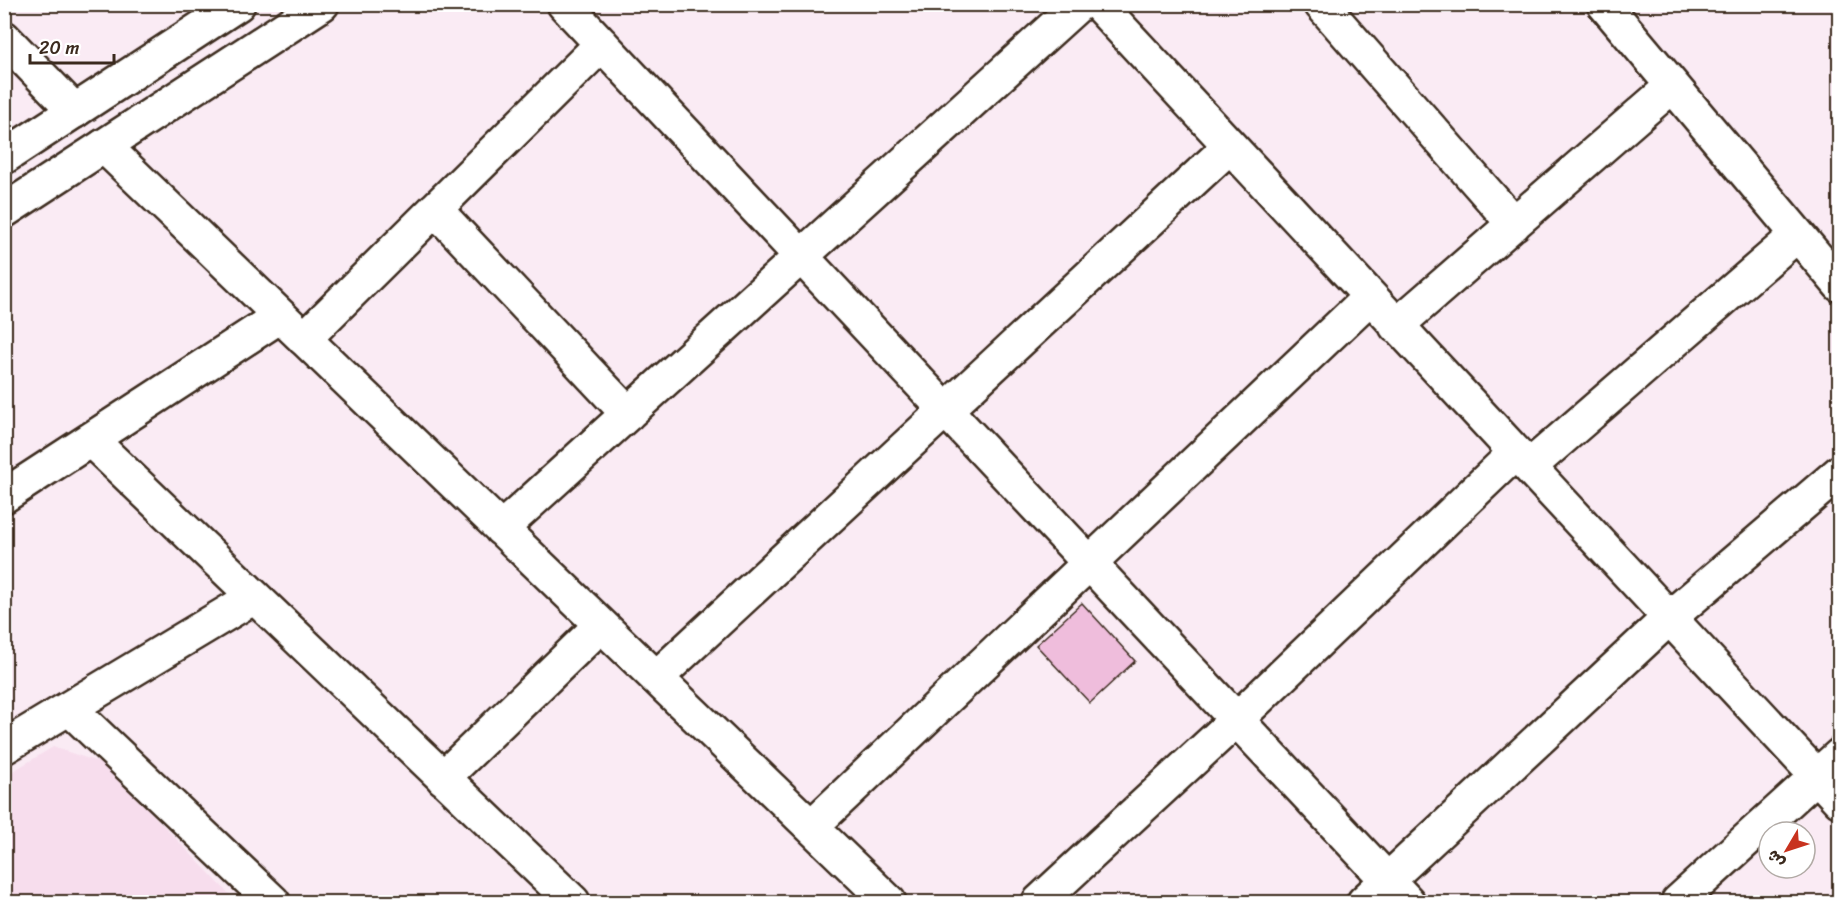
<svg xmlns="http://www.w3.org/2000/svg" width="1844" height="907" font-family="Sriracha,'Playpen Sans Arabic',sans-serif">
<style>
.built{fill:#f7dded}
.building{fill:#efbddc;stroke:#3b2a1e;stroke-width:1.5}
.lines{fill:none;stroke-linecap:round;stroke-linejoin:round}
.minor-casing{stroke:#3b2a1e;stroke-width:38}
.major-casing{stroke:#3b2a1e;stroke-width:38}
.minor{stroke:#fff;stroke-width:33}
.major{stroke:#fff;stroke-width:33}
</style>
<rect width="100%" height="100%" fill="#faebf4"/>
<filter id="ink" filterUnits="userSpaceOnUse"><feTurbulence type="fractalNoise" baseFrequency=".0167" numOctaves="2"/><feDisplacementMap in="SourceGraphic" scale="12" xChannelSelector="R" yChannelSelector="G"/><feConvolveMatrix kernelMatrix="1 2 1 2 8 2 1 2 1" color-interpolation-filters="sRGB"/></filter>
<g filter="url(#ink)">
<path class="built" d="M 53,747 L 104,764 L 237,902 L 5,902 L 5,776 Z"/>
<path class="building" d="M 1082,603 L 1135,661 L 1090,703 L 1036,645 Z"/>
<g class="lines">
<defs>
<path id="minor" d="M 564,4 L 1408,902
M 1098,4 L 1840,801
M 1321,4 L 1514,224
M 1604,4 L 1840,285
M 4,38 L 75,111
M 104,146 L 889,902
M 435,209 L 628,414
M 1396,326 L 1671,87
M 304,339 L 602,44
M 91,440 L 573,902
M 1529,467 L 1797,235
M 4,496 L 280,316
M 501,529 L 1079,4
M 656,678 L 1229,147
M 69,708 L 273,902
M 4,747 L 254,597
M 443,778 L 601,625
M 811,827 L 1370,297
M 1039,902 L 1236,720 L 1515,453
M 1364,902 L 1669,618 L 1840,472
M 1678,902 L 1840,755"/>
<path id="major" d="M 4,157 L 238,4
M 4,211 L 322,4"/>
</defs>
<use href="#minor" class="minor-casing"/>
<use href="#major" class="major-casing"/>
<use href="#minor" class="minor"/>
<use href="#major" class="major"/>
</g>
</g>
<rect width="1844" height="907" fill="none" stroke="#fff" stroke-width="24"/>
<rect x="12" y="12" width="1820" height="883" fill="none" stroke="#3b2a1e" stroke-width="2" filter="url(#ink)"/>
<g transform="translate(1787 850) rotate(231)"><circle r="28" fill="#ffffff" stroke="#b1aaa5" stroke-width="1.5"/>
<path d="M0-4.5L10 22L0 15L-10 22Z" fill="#c8321e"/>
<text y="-9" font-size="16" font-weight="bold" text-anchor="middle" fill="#3b2a1e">ش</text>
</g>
<path d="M30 54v9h84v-9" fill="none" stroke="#3b2a1e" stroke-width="3"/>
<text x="39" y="54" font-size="18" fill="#3b2a1e" stroke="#ffffff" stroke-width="4.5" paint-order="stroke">20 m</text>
</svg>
